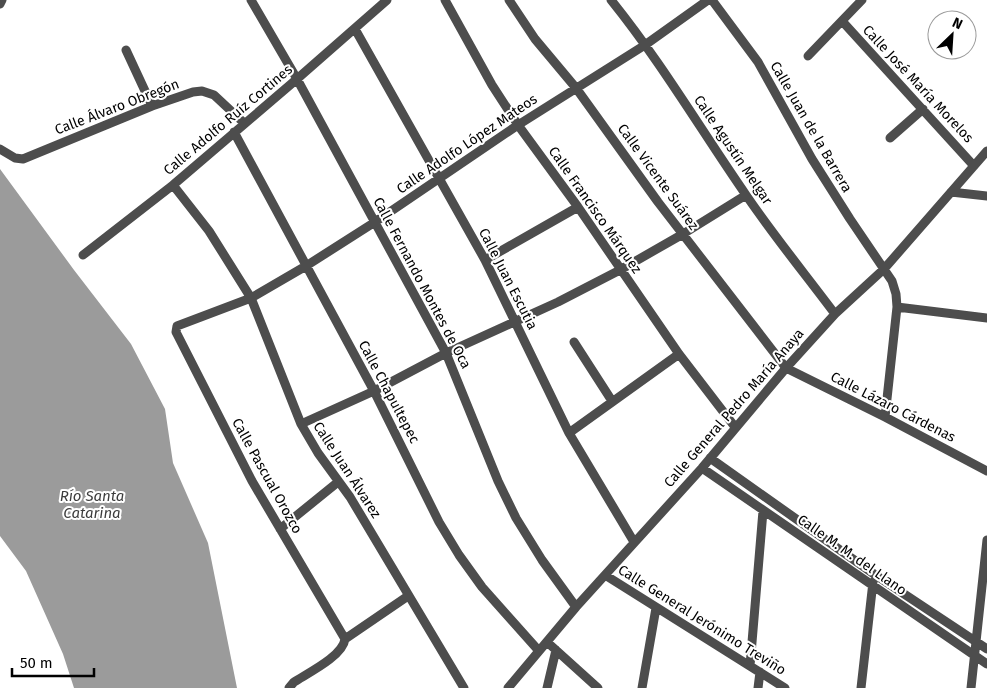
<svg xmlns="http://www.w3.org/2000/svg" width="987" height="688" font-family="'Fira Sans',sans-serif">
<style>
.water{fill:#9b9b9b}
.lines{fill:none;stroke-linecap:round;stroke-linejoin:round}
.minor{stroke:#4d4d4d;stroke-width:9}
.labels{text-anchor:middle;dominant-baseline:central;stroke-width:4;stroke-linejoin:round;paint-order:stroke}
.street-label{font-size:14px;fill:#000;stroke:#fff}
.water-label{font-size:15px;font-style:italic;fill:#3c3c3c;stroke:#fff}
</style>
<rect width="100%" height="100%" fill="#fff"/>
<path class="water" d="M 0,169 L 74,270 L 131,344 L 165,409 L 173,463 L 208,543 L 237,688 L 74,688 L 63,654 L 26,571 L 0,536 Z"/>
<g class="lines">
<path class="minor" d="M 251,0 L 297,79 L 446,353 L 498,481 L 516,518 L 542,560 L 576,607
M 445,0 L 492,85 L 518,125 L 578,207 L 679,354 L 735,427
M 509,0 L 535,39 L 576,88 L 658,202 L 786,368 L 885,417 L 987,471
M 611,0 C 661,62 701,130 746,195 C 774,236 805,274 835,314
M 712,0 L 758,62 L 812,159 L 850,219 L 892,281 L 896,294 L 897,307 L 885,417
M 0,4 L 2,0
M 842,21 L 974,166
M 355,29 L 485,260 L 569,433 L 634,542
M 126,50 L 152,106
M 808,56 L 862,0
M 234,132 L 374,391 L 439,522 L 459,555 L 482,587 L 539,651
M 890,138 L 923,109
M 0,149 L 15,158 L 23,159 L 152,106 L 193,92 L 202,91 L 214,95 L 244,123
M 173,185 L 209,231 L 251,298 L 301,424 L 318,453 L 350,497 L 464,688
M 951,192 L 987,196
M 83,255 L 173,185 L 297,79 L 387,0
M 485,260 L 578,207
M 897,307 L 987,318
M 574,342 L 612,401
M 301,424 L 374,391 L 446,353 L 558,302 L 620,270 L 683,234 L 746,195
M 569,433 L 679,354
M 710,458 L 874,574 L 987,649
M 702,468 L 987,664
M 280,529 L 338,482
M 605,575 L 785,688
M 345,639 L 252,481 L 176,332 L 177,326 L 251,298 L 306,266 L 375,222 L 518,125 L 645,45 L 708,0
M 547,642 L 598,688
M 750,666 L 763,511
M 289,688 L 294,682 C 308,673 343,656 345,639 L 408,596
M 508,688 L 576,607 L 702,468 L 786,368 L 835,314 L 884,269 L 987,151
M 547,688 L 556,650
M 642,688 L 656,608
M 758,688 L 760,672
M 861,688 L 873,582
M 971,688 L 987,540"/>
</g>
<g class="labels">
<g class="street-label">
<text transform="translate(918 84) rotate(47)">Calle José María Morelos</text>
<text transform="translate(117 107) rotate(-21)">Calle Álvaro Obregón</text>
<text transform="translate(228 120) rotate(-40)">Calle Adolfo Ruíz Cortines</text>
<text transform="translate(811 127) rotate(60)">Calle Juan de la Barrera</text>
<text transform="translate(467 144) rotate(-34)">Calle Adolfo López Mateos</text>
<text transform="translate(733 150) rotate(56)">Calle Agustín Melgar</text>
<text transform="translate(658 177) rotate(54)">Calle Vicente Suárez</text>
<text transform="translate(595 210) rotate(55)">Calle Francisco Márquez</text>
<text transform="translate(508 279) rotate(63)">Calle Juan Escutia</text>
<text transform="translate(422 283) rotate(62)">Calle Fernando Montes de Oca</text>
<text transform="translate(389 392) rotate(62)">Calle Chapultepec</text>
<text transform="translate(893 407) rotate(27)">Calle Lázaro Cárdenas</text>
<text transform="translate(734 408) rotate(-49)">Calle General Pedro María Anaya</text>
<text transform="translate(347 470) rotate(57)">Calle Juan Álvarez</text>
<text transform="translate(267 476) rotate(61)">Calle Pascual Orozco</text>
<text transform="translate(852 555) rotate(35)">Calle M. M. del Llano</text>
<text transform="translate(702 620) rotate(32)">Calle General Jerónimo Treviño</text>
</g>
<g class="water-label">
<text x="92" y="496">Río Santa<tspan x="92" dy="17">Catarina</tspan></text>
</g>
</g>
<g transform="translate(952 35) rotate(25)"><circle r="24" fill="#ffffff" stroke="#999999"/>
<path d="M0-4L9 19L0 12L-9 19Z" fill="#000000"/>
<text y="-8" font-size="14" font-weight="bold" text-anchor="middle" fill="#000000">N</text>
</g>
<path d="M12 668v8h82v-8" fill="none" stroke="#000000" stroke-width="2.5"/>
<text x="20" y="668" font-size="15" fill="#000000" stroke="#ffffff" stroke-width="4" paint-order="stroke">50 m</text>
</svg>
